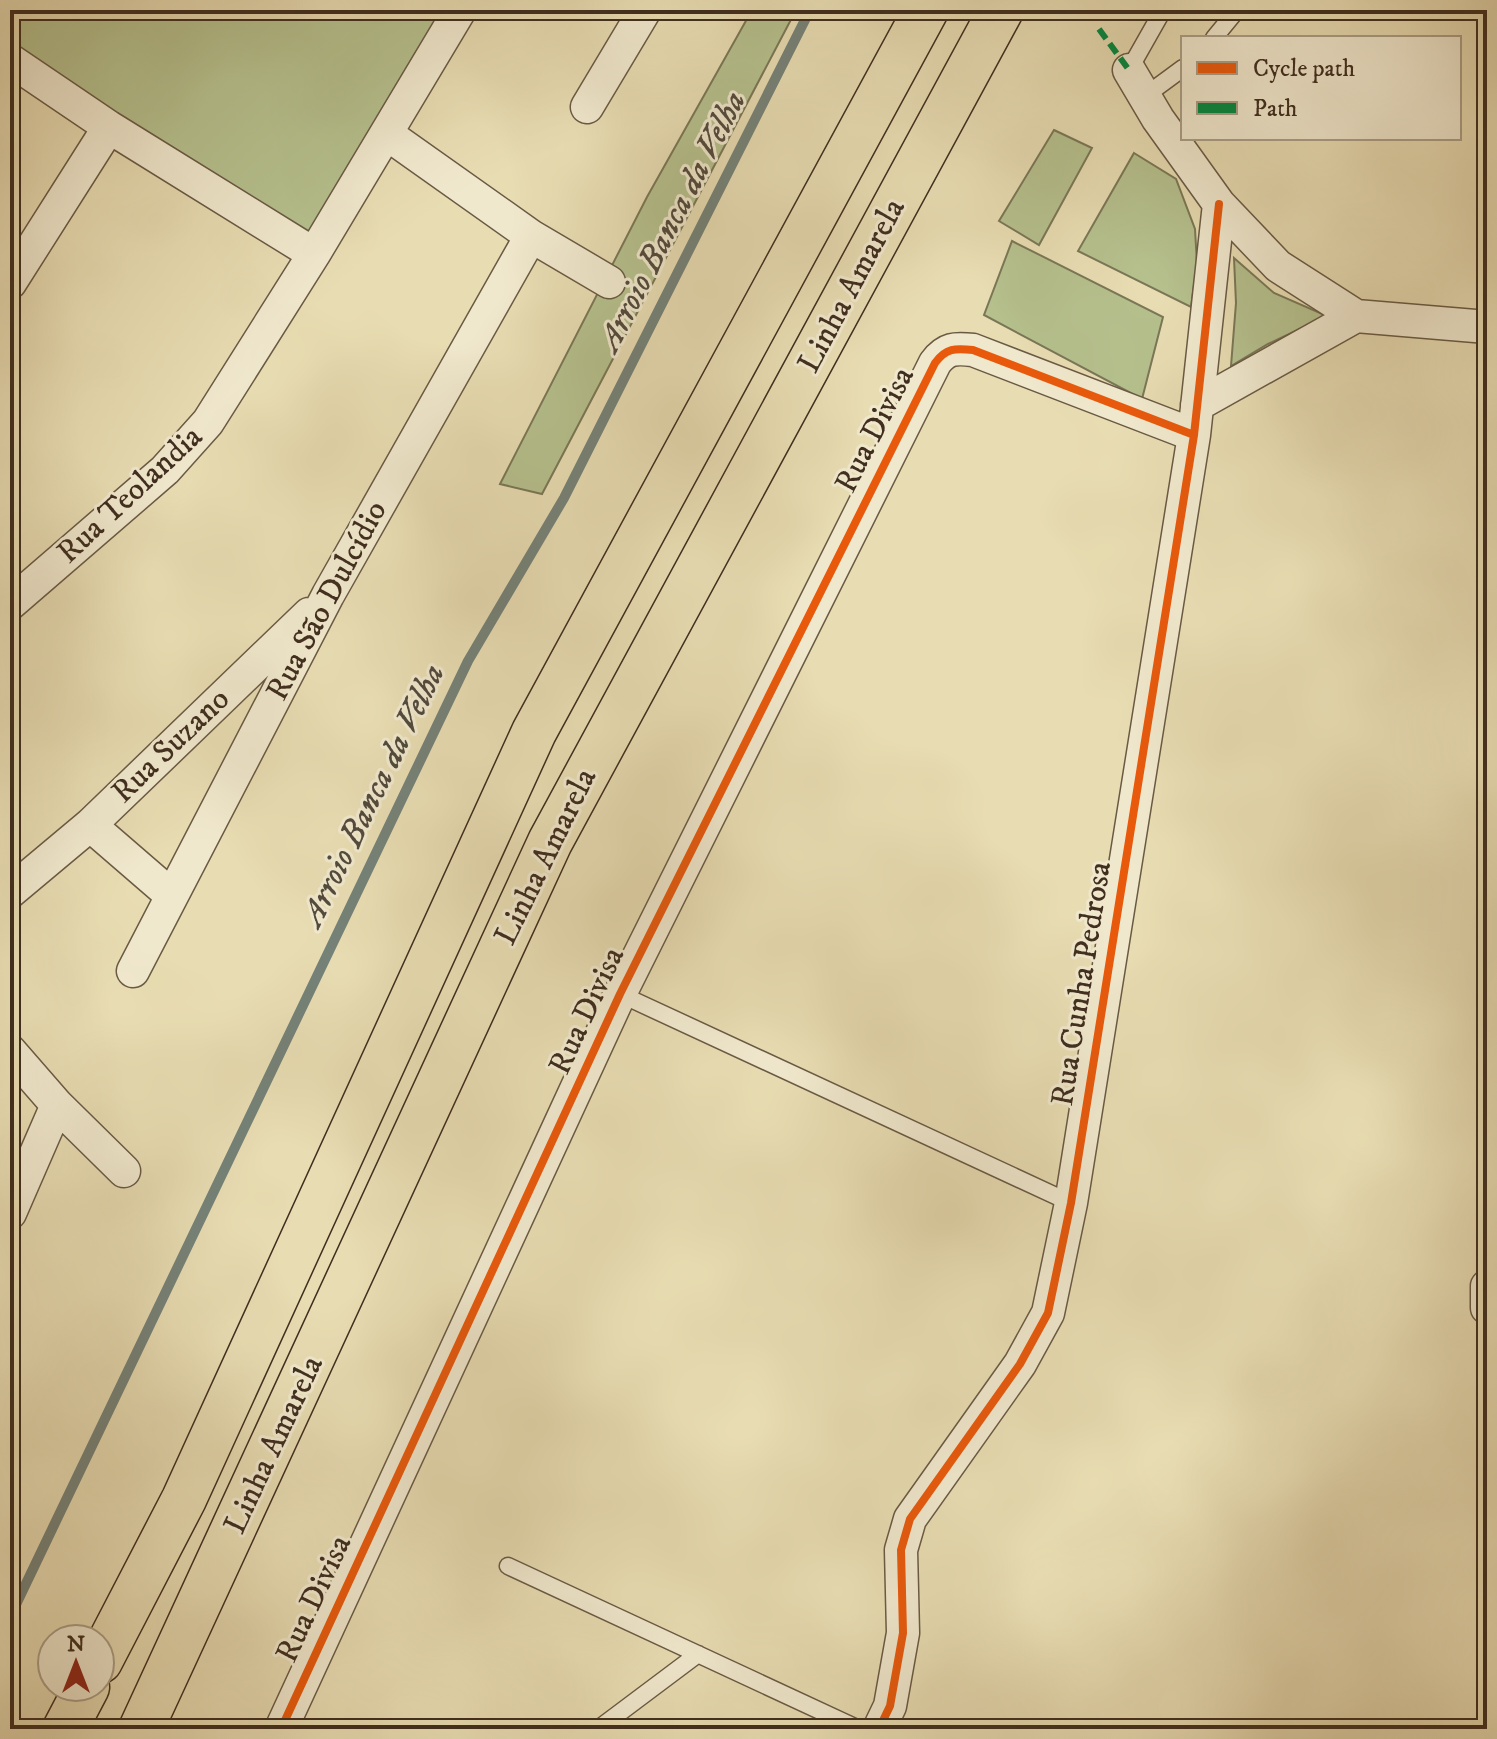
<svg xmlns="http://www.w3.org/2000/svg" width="1497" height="1739" font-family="'IM FELL DW Pica',serif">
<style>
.green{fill:#b5c08d;stroke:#7a7756;stroke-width:2}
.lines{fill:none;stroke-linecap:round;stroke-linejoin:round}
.stream{stroke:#758278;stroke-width:10}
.service-casing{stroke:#6a5a44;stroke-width:19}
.minor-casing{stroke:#6a5a44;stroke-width:35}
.motorway-casing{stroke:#402e1f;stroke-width:47}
.service{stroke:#f0e8cd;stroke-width:16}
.minor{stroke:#f0e8cd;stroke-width:32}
.motorway{stroke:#e8dcb2;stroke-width:44}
.quiet{stroke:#00873e;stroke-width:6;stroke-dasharray:12 6;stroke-linecap:butt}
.cycleway-casing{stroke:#f0e8cd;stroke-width:13}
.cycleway{stroke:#e8590c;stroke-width:8}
.labels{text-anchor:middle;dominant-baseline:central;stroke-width:6;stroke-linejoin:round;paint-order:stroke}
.street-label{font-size:32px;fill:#402e1f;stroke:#f0e8cd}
.water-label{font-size:34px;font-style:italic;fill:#524a3d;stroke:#f0e8cd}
</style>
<rect width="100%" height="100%" fill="#e8dcb2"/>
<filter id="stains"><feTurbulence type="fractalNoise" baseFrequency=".0025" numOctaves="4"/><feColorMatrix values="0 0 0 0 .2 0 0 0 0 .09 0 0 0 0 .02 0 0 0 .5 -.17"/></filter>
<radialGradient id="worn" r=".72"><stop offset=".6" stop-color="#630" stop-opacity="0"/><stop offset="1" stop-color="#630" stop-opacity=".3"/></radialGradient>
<path class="green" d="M 10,10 L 431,10 L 449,24 L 314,254 L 10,53 Z
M 752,10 L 796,10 L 542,494 L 500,484 L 647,197 Z
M 1054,130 L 1092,148 L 1039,245 L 999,221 Z
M 1134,153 L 1176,179 L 1195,229 L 1197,264 L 1191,307 L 1078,251 Z
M 1012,241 L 1163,317 L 1142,399 L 984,315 Z
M 1234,258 L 1274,293 L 1327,316 L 1268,344 L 1231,366 L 1236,303 Z"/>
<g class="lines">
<path class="stream" d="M 10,1617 L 468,661 L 564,498 L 810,10"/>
<defs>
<path id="service" d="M 1214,38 L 1237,10
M 1129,70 L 1163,10
M 1145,96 L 1183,68
M 620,994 L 1071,1203
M 508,1566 L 859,1729
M 598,1729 L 698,1654"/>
<path id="minor" d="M 10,60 L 109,127 L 314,254
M 1129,70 L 1158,119 L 1219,204 L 1278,266 L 1356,316 L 1487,327
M 587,107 L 645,10
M 387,134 L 531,236 L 609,282
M 10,283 L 109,127
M 1197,405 L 1356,316
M 10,604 L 165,470 L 208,422 L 314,254 L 460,10
M 90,825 L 171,895
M 10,892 L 90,825 L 309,614
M 133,971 L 328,595 L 531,236
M 10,1051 L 57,1105 L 124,1171
M 10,1213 L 57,1105
M 1487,1286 L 1487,1308
M 281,1729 L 620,994 L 935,363 C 946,348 955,348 973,350 L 1194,435
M 879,1729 L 890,1706 L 903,1633 L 901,1550 L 910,1519 L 1020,1364 L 1048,1313 L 1071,1203 L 1194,435 L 1219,204"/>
<path id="motorway" d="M 100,1661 L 184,1499 L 534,732 L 926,10
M 65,1729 L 87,1687
M 141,1729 L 550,842 L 1001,10"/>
</defs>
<use href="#service" class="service-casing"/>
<use href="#minor" class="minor-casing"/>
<use href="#motorway" class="motorway-casing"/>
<use href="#service" class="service"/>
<use href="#minor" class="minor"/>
<use href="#motorway" class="motorway"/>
<path class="quiet" d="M 1099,29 L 1129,70"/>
<defs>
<path id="cycleway" d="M 281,1729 L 620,994 L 935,363 C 946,348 955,348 973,350 L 1194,435
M 879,1729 L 890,1706 L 903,1633 L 901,1550 L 910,1519 L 1020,1364 L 1048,1313 L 1071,1203 L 1194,435 L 1219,204"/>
</defs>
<use href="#cycleway" class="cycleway-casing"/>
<use href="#cycleway" class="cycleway"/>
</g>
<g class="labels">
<g class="street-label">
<text transform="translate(852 286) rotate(-62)">Linha Amarela</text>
<text transform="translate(875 430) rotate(-63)">Rua Divisa</text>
<text transform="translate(130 495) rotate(-43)">Rua Teolandia</text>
<text transform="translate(327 601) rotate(-62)">Rua São Dulcídio</text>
<text transform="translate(171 746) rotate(-44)">Rua Suzano</text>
<text transform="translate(546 857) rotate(-64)">Linha Amarela</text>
<text transform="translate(1082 984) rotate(-81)">Rua Cunha Pedrosa</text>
<text transform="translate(587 1011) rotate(-65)">Rua Divisa</text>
<text transform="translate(274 1445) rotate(-65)">Linha Amarela</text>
<text transform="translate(314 1599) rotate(-65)">Rua Divisa</text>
</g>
<g class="water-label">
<text transform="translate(672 221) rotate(-63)">Arroio Banca da Velha</text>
<text transform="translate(373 795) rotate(-64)">Arroio Banca da Velha</text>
</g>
</g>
<rect width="1497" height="1739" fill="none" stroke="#e8dcb2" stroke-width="40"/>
<rect x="12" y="12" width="1473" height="1715" fill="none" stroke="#402e1f" stroke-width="4"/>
<rect x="20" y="20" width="1457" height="1699" fill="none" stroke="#402e1f" stroke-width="2"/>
<rect x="1181" y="36" width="280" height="104" fill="#f0e8cd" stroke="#aa9e87" stroke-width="2"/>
<rect x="1197" y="62" width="40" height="12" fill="#e8590c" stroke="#aa9e87" stroke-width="2"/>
<text x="1253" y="76" font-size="24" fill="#402e1f">Cycle path</text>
<rect x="1197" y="102" width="40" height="12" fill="#00873e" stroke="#aa9e87" stroke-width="2"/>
<text x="1253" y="116" font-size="24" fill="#402e1f">Path</text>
<g transform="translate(76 1663)"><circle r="38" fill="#f0e8cd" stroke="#aa9e87" stroke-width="2"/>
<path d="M0-6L14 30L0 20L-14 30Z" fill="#8f2418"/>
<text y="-12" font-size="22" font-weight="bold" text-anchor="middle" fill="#402e1f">N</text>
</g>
<rect width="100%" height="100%" filter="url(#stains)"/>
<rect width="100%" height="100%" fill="url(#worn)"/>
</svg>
